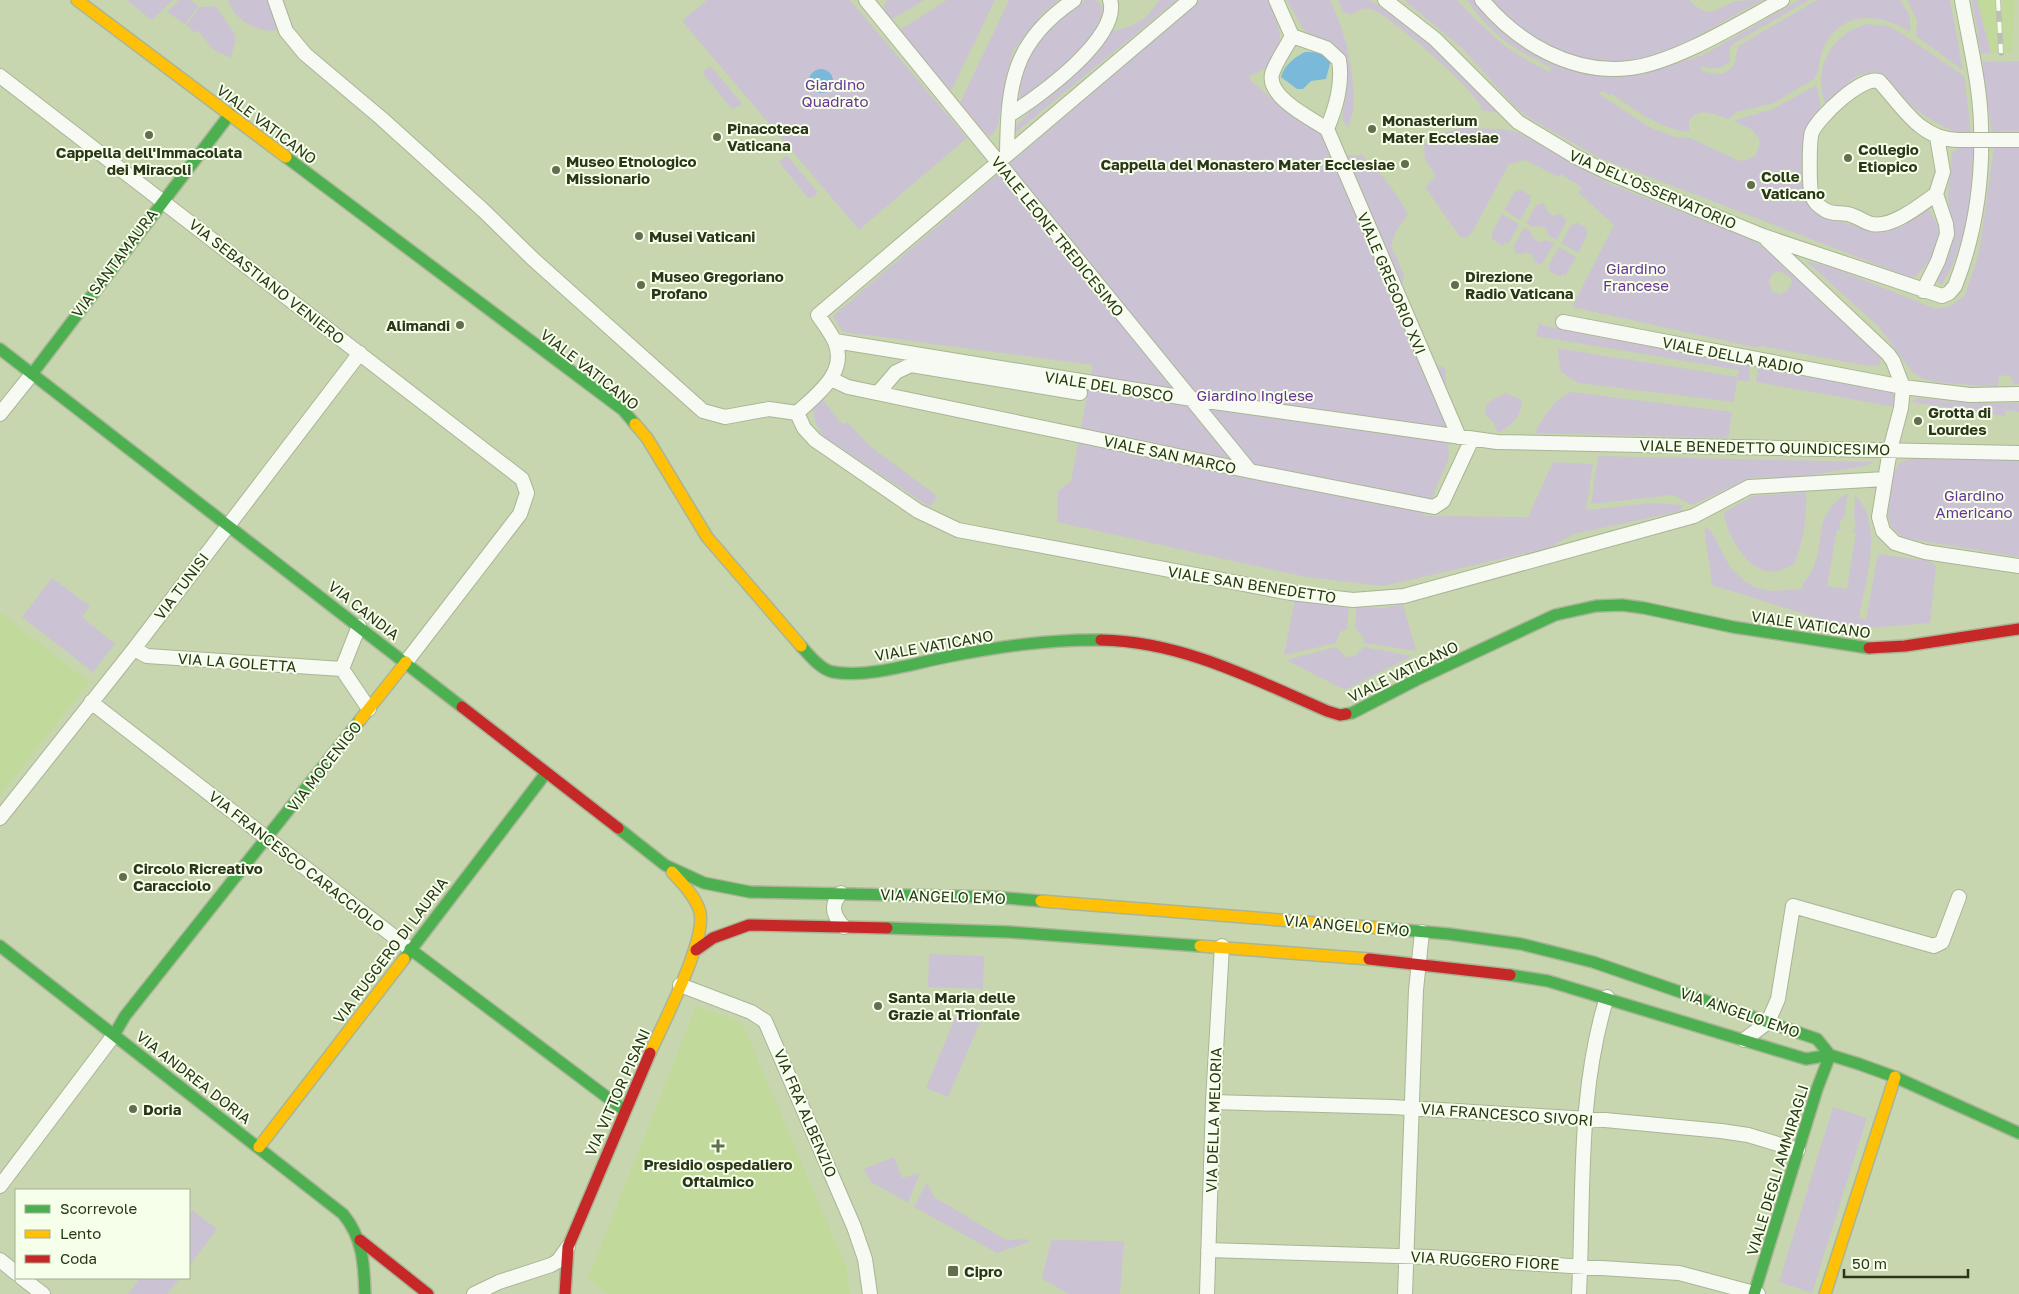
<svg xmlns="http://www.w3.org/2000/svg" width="2019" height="1294" font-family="'Golos Text',sans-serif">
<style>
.built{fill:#c2d99c}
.green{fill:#cbc3d3;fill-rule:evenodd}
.water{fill:#7bb9db}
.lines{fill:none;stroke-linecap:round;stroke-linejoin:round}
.street-casing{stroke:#a9b596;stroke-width:16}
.fast-casing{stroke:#a9b596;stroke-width:14}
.slow-casing{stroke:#a9b596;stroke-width:14}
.jam-casing{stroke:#a9b596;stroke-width:14}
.street{stroke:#f7f9f3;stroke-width:14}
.fast{stroke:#4caf50;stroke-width:11}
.slow{stroke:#ffc107;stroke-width:11}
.jam{stroke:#c62828;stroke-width:11}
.rail-casing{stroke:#bbbfb4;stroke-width:5.5}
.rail{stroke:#f6ffea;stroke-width:4;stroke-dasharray:11;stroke-linecap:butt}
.street-bridge-casing{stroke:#a9b596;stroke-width:16;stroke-linecap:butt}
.street-bridge{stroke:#f7f9f3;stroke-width:14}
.poi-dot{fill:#626e4e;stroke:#f6ffea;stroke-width:2}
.labels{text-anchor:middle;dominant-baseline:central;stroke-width:4;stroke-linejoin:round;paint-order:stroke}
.park-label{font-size:15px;fill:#673394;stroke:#f6ffea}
.poi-label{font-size:15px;font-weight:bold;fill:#2b3619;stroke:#f6ffea;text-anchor:start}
.street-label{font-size:15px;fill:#2b3619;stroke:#f6ffea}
</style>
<rect width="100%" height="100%" fill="#c7d6af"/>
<path class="built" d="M 1977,0 L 2015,0 L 2012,52 L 1991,53 Z
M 0,612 L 89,682 L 0,796 Z
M 696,1006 L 742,1023 L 847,1269 L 850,1294 L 608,1294 L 588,1279 Z"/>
<path class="green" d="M 126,0 L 173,0 L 152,20 Z
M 179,0 L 190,0 L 199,6 L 185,24 L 167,12 Z
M 228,0 L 268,0 L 278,27 L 274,31 C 254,30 235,21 228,0 Z
M 707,0 L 850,0 L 967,138 L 859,230 L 682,21 Z
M 887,0 L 924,0 L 891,20 L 883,9 Z
M 947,0 L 995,0 L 950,93 L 898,31 Z
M 1009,0 L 1059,0 L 1042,14 L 1012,53 L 998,124 L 994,133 L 989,137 L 959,105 Z
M 1086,0 L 1096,0 L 1103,8 C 1099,49 1053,76 1023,99 L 1020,98 C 1019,57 1050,18 1086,0 Z
M 1160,0 L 1177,0 L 1015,133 L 1015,127 L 1037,104 L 1090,61 L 1110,32 L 1131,26 L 1145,18 Z
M 1200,0 L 1268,0 C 1283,32 1291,61 1249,76 L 1250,80 L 1280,106 L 1336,138 L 1347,155 L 1362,155 C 1380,172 1396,192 1408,214 L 1396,231 L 1391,246 L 1404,275 L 1397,308 L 1431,363 L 1445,368 L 1449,458 L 1424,516 L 1528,517 L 1553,462 L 1593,464 L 1586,510 L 1652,503 L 1682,505 L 1681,511 L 1574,534 L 1548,548 L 1384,586 L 1306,577 L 1057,522 L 1058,491 L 1071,481 L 1093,365 L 843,332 L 833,316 Z
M 1287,0 L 1330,0 C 1346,34 1353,65 1354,101 C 1355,110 1350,120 1348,128 L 1342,119 C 1346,94 1349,73 1340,49 L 1310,35 L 1303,29 Z
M 1338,0 L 1370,0 L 1389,13 L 1418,32 L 1496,108 L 1496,113 L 1478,109 L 1482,108 C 1476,91 1389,14 1371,9 C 1364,7 1356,11 1350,15 L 1343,12 Z
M 1404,0 L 1457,0 C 1487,32 1510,54 1550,72 L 1551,68 C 1543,63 1535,59 1527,55 C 1502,42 1482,23 1467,0 L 1473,0 L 1503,33 L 1540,56 L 1583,74 L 1619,76 L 1656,70 L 1703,55 L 1799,0 L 1809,0 L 1733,44 L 1730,48 L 1730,61 C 1723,69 1712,71 1702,66 L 1702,71 C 1712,74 1728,77 1734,64 C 1737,58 1735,51 1740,45 L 1817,0 L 1900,0 L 1910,16 L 1910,32 C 1879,12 1841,10 1823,49 C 1819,58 1820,71 1814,79 L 1774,103 L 1737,112 L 1728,119 C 1713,114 1700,106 1689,120 L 1689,132 C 1659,129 1636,110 1612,94 L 1608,95 L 1604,91 L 1598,93 L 1649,127 L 1675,137 L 1690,138 L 1737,160 L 1744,161 L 1755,156 L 1760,143 L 1758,137 L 1751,129 L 1734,122 L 1736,120 L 1773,109 L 1816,85 L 1821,106 C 1809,123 1797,139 1806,159 C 1788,221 1840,220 1885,232 L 1928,209 C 1949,236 1937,253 1916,276 L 1909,277 L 1600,158 L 1532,120 L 1514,106 L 1462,48 Z
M 1487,0 L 1689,0 C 1713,22 1712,8 1737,1 C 1745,0 1756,0 1764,0 C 1733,14 1704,35 1673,48 C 1613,73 1562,62 1511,25 C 1502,19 1495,8 1487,0 Z
M 1907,0 L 1950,0 L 1963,70 L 1916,36 L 1917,20 Z
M 1972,0 L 1977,0 L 1991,53 L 1981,54 Z
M 216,6 L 236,36 L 231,58 L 214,50 L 198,31 L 196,33 L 186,25 L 200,7 Z
M 1869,24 L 1887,26 L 1898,31 L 1964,76 L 1971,132 L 1951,132 L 1951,130 C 1933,122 1918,113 1905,99 C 1895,90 1889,79 1877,71 L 1858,75 L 1825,103 C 1811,69 1834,30 1869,24 Z
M 2019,61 L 2019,131 L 1992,132 L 1981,62 Z
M 709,67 L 712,68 L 741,102 L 741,105 L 732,109 L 704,75 L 704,71 Z
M 1461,128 L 1503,129 L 1517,132 L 1610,184 L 1753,240 L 1777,259 L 1868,343 L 1881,359 L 1879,365 L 1868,366 L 1762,346 L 1754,347 L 1572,307 L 1614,225 L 1579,193 L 1581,187 L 1561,174 L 1558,177 L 1525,160 L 1509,164 L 1473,231 L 1467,238 L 1460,237 L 1425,187 L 1436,176 L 1425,160 L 1424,144 L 1439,134 ZM 1779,271 L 1790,277 L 1792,283 L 1787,291 L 1780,294 L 1773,292 L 1769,282 L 1772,274 Z
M 1961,146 L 1973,146 C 1973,193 1968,243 1942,284 L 1939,284 L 1937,280 L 1945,261 L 1951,223 L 1948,195 L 1952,153 Z
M 1994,146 L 2019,147 L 2019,384 L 2014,385 L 2010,375 L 1999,376 L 1998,387 L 1935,382 L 1921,378 L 1912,372 L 1879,327 L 1806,261 L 1834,268 L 1936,309 L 1950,306 L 1964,296 L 1975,267 L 1981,240 Z
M 785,156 L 788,157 L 817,191 L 817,194 L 811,198 L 808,198 L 779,162 Z
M 1519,189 L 1531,196 L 1529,199 L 1531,201 L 1520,220 L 1504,210 L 1515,191 L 1517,192 Z
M 1541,202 C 1547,206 1546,212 1553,216 L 1561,214 L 1567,221 L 1556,240 L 1549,236 L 1546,228 L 1539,226 L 1533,227 L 1526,223 L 1537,204 L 1540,205 Z
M 1502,214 L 1519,224 L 1508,244 L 1505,242 L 1503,246 L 1492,239 L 1493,236 L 1491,234 Z
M 1576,222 L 1588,229 L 1586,233 L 1588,234 L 1578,253 L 1561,243 L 1572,224 L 1575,225 Z
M 1524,227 L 1531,232 L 1533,238 L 1539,242 L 1547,240 L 1554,244 L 1542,264 L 1535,263 L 1532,255 L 1527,252 L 1519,254 L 1514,252 L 1516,249 L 1513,247 Z
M 1559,247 L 1576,257 L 1565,276 L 1563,274 L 1561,277 L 1549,271 L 1550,268 L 1548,266 Z
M 1539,322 L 1541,325 L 1561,329 L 1750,365 L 1749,381 L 1737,380 L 1734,402 L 1578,383 L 1561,372 L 1557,348 L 1737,377 L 1739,370 L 1536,336 Z
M 1758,367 L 1895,393 L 1896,407 L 1756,382 Z
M 1571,392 L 1732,412 L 1728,438 L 1536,433 L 1537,428 C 1546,414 1555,398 1571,392 Z
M 1506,393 L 1522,400 C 1521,412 1517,421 1507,427 C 1502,430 1503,432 1497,432 L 1494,423 L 1485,414 L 1485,407 L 1495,398 Z
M 1916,398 L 1970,403 L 2019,403 L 2019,412 L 2005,410 L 2005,416 L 1911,402 Z
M 818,400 L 823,400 L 843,425 L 847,422 L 871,447 L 937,496 L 932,505 L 928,506 L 824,437 C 816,427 808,410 818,400 Z
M 1598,456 L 1874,462 L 1866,466 L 1799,477 L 1751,478 L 1692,505 L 1673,495 L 1591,504 Z
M 1910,459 L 2019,460 L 2019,557 L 1905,538 C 1898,534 1892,529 1889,521 C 1886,513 1892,470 1899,464 C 1901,462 1907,460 1910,459 Z
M 1806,492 C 1807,515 1804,545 1793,565 C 1784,569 1776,573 1767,571 C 1745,568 1725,531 1724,512 L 1753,496 Z
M 1848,493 L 1844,517 L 1839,523 L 1841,530 L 1837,530 L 1827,586 L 1847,589 L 1856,533 L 1852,532 L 1856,526 L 1854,519 L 1855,495 C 1885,525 1865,580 1859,617 L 1865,620 L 1866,619 L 1878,554 L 1930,561 L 1936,566 L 1930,623 L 1868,628 L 1833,623 L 1712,585 L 1704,526 L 1711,531 L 1730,567 L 1746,582 L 1754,587 L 1770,591 L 1801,589 C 1803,581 1810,576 1813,569 C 1826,537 1812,515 1848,493 Z
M 52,578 L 90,606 L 82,617 L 115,644 L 93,672 L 22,617 Z
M 1295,599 L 1349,607 L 1347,629 L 1340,632 L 1336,643 L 1284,655 Z
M 1403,604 L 1416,651 L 1364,643 L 1362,635 L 1355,629 L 1356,607 L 1383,608 Z
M 1336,647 L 1346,657 L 1355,656 L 1364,647 L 1412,656 L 1345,690 L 1286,660 Z
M 929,954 L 984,956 L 983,989 L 928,987 Z
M 960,1006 L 983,1015 L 948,1097 L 926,1088 Z
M 1833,1107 L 1867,1118 L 1812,1293 L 1779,1282 Z
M 894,1157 L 902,1178 L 920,1173 L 908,1203 L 871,1182 L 864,1169 Z
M 927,1182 L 934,1197 L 1006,1240 L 1027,1239 L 1029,1242 L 997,1253 L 914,1207 Z
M 192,1210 L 217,1229 L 189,1266 L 189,1213 Z
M 1051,1240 L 1124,1241 L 1120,1294 L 1069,1294 L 1042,1279 Z
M 140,1278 L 180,1278 L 167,1294 L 128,1294 Z"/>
<path class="water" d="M 1305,52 C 1317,52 1322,53 1331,60 L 1326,79 L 1311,81 L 1303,89 L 1297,89 L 1281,77 C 1285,64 1294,58 1305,52 Z
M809 81a12 12 0 1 1 24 0a12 12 0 1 1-24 0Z"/>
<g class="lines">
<defs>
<path id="street" d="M 275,0 L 286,31 L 305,54 L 381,118 L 484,211 L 533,259 L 703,411 L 725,417 L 769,409 L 797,413
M 866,0 L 1250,471
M 1276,0 L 1292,36
M 1385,0 L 1435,39 L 1518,122 L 1576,157 L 1607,172 L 1763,236 L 1942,296 L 1949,293 L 1955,286 C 1975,235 1983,180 1981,125 C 1980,83 1969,41 1962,0
M 1482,0 C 1518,43 1572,75 1630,68 C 1675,63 1741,22 1782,0
M 1292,36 L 1326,48 L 1339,60 C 1343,84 1336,107 1327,129
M 1292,36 C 1286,48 1276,61 1272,74 C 1267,97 1310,118 1327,129
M 0,76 L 522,479 L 527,493 L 520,514 L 406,662
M 1009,115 C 1037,98 1122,37 1110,0
M 1327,129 L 1459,437
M 1998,140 L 2019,140
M 1007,154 C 1008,84 1012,42 1074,0
M 1936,194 C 1920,205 1893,228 1872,224 C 1864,222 1858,217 1851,215 C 1842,212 1833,215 1825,210 C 1820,207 1814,202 1812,196 C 1809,189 1809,140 1812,132 C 1819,117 1861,76 1879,81 C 1903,107 1921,141 1960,140
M 1767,240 L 1888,354 L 1893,361 L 1903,387 L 1901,408 L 1890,450 L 1879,517 L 1883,531 L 1895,543 L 1925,552 L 2019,566
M 1923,291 L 1938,261 L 1947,234 L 1946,224 L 1936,194 L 1943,172 L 1937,137
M 1563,322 L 1903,387 L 1970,395 L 2019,394
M 835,341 L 1192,399 L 1497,442 L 2019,453
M 831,379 L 848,387 L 1250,471 L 1434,507 L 1443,501 L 1472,439
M 878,393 L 896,372 L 911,365 L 1080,393
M 797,413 L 804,428 L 815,440 L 918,511 L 958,530 L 1291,593 L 1353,600 L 1404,596 L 1694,516 L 1749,487 L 1885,479
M 797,413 C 816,395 848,373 835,342 C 831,333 824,324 818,315 L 1190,0
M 0,414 L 32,374
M 134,649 L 147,656 L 342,669
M 342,669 L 369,709
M 342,669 L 359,626
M 91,702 L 410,949
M 0,818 L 134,649 L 360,353
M 841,893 C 830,905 833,916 844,927
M 680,985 L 751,1012 L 765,1021 L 854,1227 L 865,1259 L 870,1294
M 1744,1040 L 1768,1022 L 1778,999 L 1793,906 L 1934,946 L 1942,942 L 1959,897
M 1213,1102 L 1392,1107 L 1605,1120 L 1721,1131 L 1748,1135 L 1798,1150
M 0,1186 L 114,1035
M 1208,1250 L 1429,1257 L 1679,1273 L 1758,1294
M 0,1260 L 16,1273
M 22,1278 L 43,1294
M 474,1294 L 499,1282 L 551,1265 L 558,1261 L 568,1247
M 1207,1294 L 1213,1102 L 1222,946
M 1405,1294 L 1416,990 L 1422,932
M 1579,1294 C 1584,1195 1577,1093 1607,997"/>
<path id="fast" d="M 286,157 L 623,410 L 635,424
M 0,349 L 462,707
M 32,374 L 230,114
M 801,646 C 809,655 821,670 833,672 C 869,678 911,664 946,657 C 998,647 1049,639 1101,640
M 1346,714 L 1352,713 L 1416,680 L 1555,615 L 1596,606 L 1622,605 L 1644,608 L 1733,627 L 1869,648
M 618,828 L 665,865 L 704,883 L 750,892 L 994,897 L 1041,901
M 887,928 L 1009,932 L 1200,946
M 1381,928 L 1449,934 L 1521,944 L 1593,962 L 1817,1039 L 1830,1055
M 0,946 L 343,1214 C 363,1238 364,1264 365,1294
M 410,949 L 624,1110
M 404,959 L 546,773
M 1510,975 L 1548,981 L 1806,1059 L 1830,1055 L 1859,1064 L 1895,1077 L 2019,1133
M 114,1035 L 125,1016 L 360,720
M 1754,1294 L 1817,1089 L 1830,1055"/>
<path id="slow" d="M 77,0 L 286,157
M 635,424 L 647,438 L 707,537 L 801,646
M 360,720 L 406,662
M 1041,901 L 1381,928
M 1200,946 L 1369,959
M 650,1053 C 662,1025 710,935 699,909 C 694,895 682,883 672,872
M 259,1147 L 404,959
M 1825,1294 L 1895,1077"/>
<path id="jam" d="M 1101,640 C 1181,641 1256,680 1327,711 L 1340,715 L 1346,714
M 1869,648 L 1905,646 L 2019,629
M 462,707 L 618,828
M 696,950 L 713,938 L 749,925 L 887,928
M 1369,959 L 1510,975
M 360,1240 L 428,1294
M 565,1294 L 568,1247 L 650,1053"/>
</defs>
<use href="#street" class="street-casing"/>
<use href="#fast" class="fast-casing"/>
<use href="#slow" class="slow-casing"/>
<use href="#jam" class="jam-casing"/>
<use href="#street" class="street"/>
<use href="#fast" class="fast"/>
<use href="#slow" class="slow"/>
<use href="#jam" class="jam"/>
<defs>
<path id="rail" d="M 1998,0 L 2001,53"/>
</defs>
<use href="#rail" class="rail-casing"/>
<use href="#rail" class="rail"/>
<defs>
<path id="street-bridge" d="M 1960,140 L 1998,140"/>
</defs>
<use href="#street-bridge" class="street-bridge-casing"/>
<use href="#street-bridge" class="street-bridge"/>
</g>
<g class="poi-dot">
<circle cx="1372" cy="129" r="5"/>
<circle cx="149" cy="135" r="5"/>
<circle cx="717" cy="137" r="5"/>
<circle cx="1848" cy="158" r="5"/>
<circle cx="1405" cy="164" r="5"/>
<circle cx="556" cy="170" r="5"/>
<circle cx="1751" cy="185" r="5"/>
<circle cx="639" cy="236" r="5"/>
<circle cx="641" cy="285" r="5"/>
<circle cx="1455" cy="285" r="5"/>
<circle cx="460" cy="325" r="5"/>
<circle cx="1918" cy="421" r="5"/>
<circle cx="123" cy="877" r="5"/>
<circle cx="878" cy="1006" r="5"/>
<circle cx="133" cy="1109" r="5"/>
<path d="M715.5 1138.5h5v5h5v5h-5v5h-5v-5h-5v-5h5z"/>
<rect x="947" y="1265" width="12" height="12" rx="2.5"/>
</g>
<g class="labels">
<g class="park-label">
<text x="835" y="84">Giardino<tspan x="835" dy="17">Quadrato</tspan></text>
<text x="1636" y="268">Giardino<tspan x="1636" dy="17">Francese</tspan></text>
<text x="1255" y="395">Giardino Inglese</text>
<text x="1974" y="495">Giardino<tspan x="1974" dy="17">Americano</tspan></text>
</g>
<g class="poi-label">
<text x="1382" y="120">Monasterium<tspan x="1382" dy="17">Mater Ecclesiae</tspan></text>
<text x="727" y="128">Pinacoteca<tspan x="727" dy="17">Vaticana</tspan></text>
<text x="1858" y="149">Collegio<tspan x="1858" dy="17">Etiopico</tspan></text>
<text x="149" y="152" text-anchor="middle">Cappella dell'Immacolata<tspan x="149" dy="17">dei Miracoli</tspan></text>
<text x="566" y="161">Museo Etnologico<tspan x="566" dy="17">Missionario</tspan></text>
<text x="1395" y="164" text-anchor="end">Cappella del Monastero Mater Ecclesiae</text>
<text x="1761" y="176">Colle<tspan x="1761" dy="17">Vaticano</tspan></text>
<text x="649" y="236">Musei Vaticani</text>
<text x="651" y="276">Museo Gregoriano<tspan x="651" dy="17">Profano</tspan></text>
<text x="1465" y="276">Direzione<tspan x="1465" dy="17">Radio Vaticana</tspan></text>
<text x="450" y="325" text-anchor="end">Alimandi</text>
<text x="1928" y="412">Grotta di<tspan x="1928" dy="17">Lourdes</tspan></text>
<text x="133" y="868">Circolo Ricreativo<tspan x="133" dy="17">Caracciolo</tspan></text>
<text x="888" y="997">Santa Maria delle<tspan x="888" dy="17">Grazie al Trionfale</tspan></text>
<text x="143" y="1109">Doria</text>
<text x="718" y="1164" text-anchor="middle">Presidio ospedaliero<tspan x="718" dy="17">Oftalmico</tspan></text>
<text x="964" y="1271">Cipro</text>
</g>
<g class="street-label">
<text transform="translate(267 124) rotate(37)">VIALE VATICANO</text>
<text transform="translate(1653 189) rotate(23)">VIA DELL'OSSERVATORIO</text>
<text transform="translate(1058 236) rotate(51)">VIALE LEONE TREDICESIMO</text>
<text transform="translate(114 263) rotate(-53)">VIA SANTAMAURA</text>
<text transform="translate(267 281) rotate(38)">VIA SEBASTIANO VENIERO</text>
<text transform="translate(1392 283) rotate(67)">VIALE GREGORIO XVI</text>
<text transform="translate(1733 355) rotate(11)">VIALE DELLA RADIO</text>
<text transform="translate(590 369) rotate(38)">VIALE VATICANO</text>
<text transform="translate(1109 386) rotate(9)">VIALE DEL BOSCO</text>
<text transform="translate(1765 447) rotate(1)">VIALE BENEDETTO QUINDICESIMO</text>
<text transform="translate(1170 454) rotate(12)">VIALE SAN MARCO</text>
<text transform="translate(1252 584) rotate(9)">VIALE SAN BENEDETTO</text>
<text transform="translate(181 586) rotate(-53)">VIA TUNISI</text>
<text transform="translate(364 610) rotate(38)">VIA CANDIA</text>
<text transform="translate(1811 624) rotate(8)">VIALE VATICANO</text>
<text transform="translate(934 645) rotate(-10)">VIALE VATICANO</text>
<text transform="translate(237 662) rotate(4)">VIA LA GOLETTA</text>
<text transform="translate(1403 671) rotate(-26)">VIALE VATICANO</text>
<text transform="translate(324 766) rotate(-52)">VIA MOCENIGO</text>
<text transform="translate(297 861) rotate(38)">VIA FRANCESCO CARACCIOLO</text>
<text transform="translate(943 896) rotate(2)">VIA ANGELO EMO</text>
<text transform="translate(1347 925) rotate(5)">VIA ANGELO EMO</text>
<text transform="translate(390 950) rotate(-53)">VIA RUGGERO DI LAURIA</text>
<text transform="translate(1740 1012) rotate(19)">VIA ANGELO EMO</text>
<text transform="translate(194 1077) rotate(38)">VIA ANDREA DORIA</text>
<text transform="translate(617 1092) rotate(-66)">VIA VITTOR PISANI</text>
<text transform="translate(806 1113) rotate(67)">VIA FRA' ALBENZIO</text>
<text transform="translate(1507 1114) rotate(4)">VIA FRANCESCO SIVORI</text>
<text transform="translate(1213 1120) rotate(-88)">VIA DELLA MELORIA</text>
<text transform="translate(1777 1170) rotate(-73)">VIALE DEGLI AMMIRAGLI</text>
<text transform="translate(1485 1260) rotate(3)">VIA RUGGERO FIORE</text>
</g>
</g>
<rect x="15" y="1189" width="175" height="90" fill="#f6ffea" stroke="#a5af96"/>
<rect x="25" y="1205" width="25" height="8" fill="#4caf50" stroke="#a5af96"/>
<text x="60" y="1214" font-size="15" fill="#2b3619">Scorrevole</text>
<rect x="25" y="1230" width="25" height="8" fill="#ffc107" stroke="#a5af96"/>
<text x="60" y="1239" font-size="15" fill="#2b3619">Lento</text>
<rect x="25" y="1255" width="25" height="8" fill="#c62828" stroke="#a5af96"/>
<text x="60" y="1264" font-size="15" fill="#2b3619">Coda</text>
<path d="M1844 1269v8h124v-8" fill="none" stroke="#2b3619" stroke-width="2.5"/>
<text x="1852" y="1269" font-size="15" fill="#2b3619" stroke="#f6ffea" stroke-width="4" paint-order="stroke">50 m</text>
</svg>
